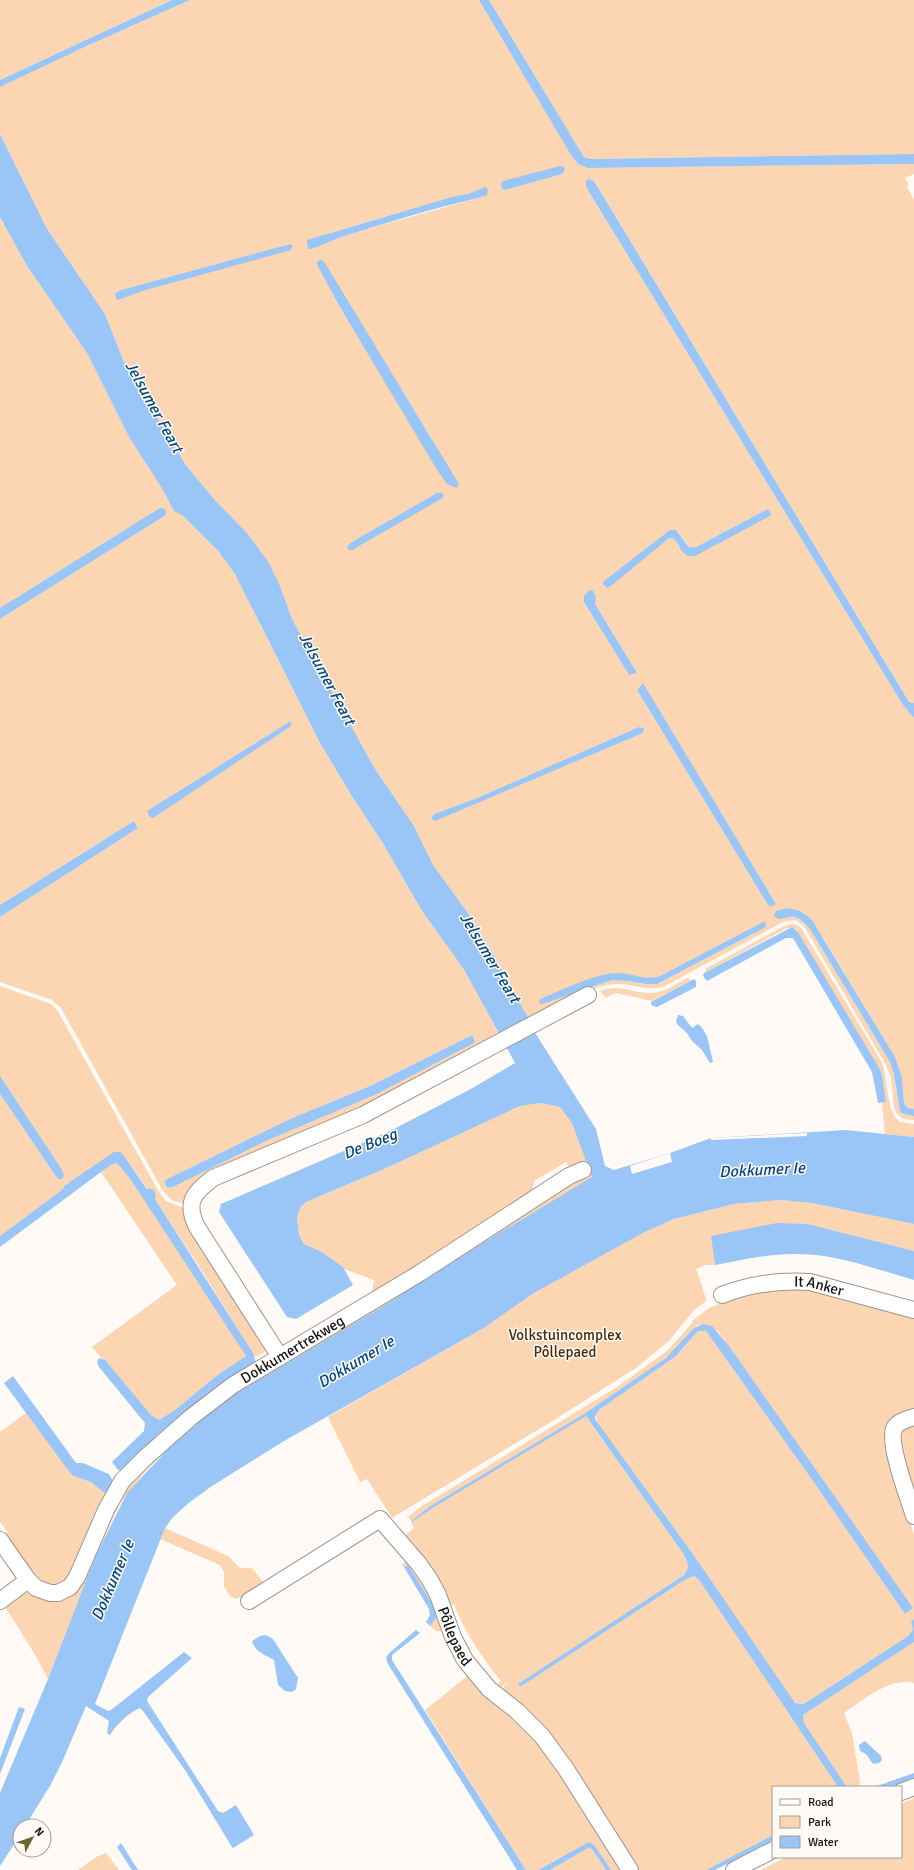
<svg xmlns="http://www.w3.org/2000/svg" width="914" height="1870" font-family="Signika,sans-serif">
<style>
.green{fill:#fcd5b2;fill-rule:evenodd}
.water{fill:#99c6f7}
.pier{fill:#fffaf6}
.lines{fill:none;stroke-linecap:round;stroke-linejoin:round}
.street-casing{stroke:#9b9591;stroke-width:18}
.street{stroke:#fff;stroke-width:16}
.labels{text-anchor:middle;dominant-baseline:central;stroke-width:3;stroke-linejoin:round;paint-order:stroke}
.street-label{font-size:15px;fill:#171413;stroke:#fffaf6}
.park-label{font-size:15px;fill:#4c2b05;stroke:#fffaf6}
.water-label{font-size:16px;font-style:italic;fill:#004882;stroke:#fffaf6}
</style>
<rect width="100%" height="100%" fill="#fffaf6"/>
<path class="green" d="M 0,0 L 172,0 L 0,80 Z
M 190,0 L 479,0 L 571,154 L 578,164 L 588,168 L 914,164 L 914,174 L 905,178 L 909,185 L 907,187 L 914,200 L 914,703 L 910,703 L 594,181 L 589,179 L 586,180 L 586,186 L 589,192 L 903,705 L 914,718 L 914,1109 L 908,1108 L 904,1103 L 902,1077 L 895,1057 L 824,939 L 803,912 L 783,917 C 795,915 801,920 810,929 L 890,1062 L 894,1074 L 900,1112 L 914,1116 L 914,1120 C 904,1120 899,1118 894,1109 L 891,1078 L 885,1063 L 804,926 L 795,920 L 783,922 L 665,986 C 645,992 634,983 616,984 C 589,985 554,1009 530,1021 L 490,948 L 465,909 L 433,865 L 414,826 L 375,769 L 292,619 L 280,586 L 268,563 L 247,533 L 214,499 L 185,464 L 124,362 L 105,314 L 47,229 L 0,134 L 0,87 L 89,45 ZM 562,174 L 505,190 L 502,189 L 501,184 ZM 486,188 L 478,198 L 378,226 L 326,242 L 312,249 L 330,233 L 455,196 L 468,194 ZM 290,244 L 293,248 L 146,290 L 118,300 L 116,299 L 115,293 L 121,290 ZM 317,261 L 395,379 L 433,440 L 447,484 L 337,302 L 316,263 ZM 437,493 L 444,495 L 443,498 L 352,549 L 348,550 L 347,547 L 350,543 ZM 768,509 L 685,555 L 676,541 L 672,538 L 668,539 L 640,560 L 676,530 L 690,547 L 696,547 ZM 596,597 L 595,604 L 637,673 L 629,675 L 584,602 ZM 643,684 L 776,904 L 771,907 L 768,905 L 637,690 L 639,686 ZM 639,727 L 642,727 L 643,733 L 433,821 L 432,816 L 434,814 L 477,798 ZM 765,921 L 766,927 L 657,984 L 646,984 L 627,981 L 612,980 L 543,1004 L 540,999 L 607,974 L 627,974 L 643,978 L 651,978 L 660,976 Z
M 489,0 L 914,0 L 914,154 L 591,159 L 584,157 Z
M 0,217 L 27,266 L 87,353 L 129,437 L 163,490 L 174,510 L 182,515 L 218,551 L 235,574 L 320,743 L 353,798 L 384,845 L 422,911 L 463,968 L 501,1038 L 406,1087 L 271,1147 L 186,1204 L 173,1201 L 163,1191 L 61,1008 L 52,1000 L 0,982 L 0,917 L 138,828 L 134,821 L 0,905 L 0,619 L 166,515 L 166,511 L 158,509 L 0,608 ZM 289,722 L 149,816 L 147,811 ZM 472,1035 L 475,1041 L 474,1043 L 377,1094 L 266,1141 L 171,1188 L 167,1187 L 165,1184 L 165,1180 L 290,1119 L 370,1086 Z
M 792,924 L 797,925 L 801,928 L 881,1061 C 889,1079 885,1111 900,1122 L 914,1124 L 914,1137 L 885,1134 L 882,1103 L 886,1102 L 882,1075 L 796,929 L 787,928 L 706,972 L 705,969 L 784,926 Z
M 687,978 L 692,980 L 652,1001 L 616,993 L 606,998 L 600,991 C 619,983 634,994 652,993 C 665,992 676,984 687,978 Z
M 0,986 L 51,1004 L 57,1010 L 159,1192 L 166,1201 L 184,1208 L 264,1344 L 265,1352 L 255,1357 L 204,1274 L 155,1199 L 156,1195 L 148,1189 L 124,1156 L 68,1183 L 63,1189 L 0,1236 L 0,1094 L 55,1175 L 61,1168 L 0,1076 Z
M 541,1103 L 560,1107 L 572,1123 L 588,1163 L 572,1171 L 566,1162 L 534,1181 L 532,1196 L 371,1300 L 374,1280 L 344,1269 L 320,1251 L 304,1244 L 299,1235 L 297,1217 L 300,1208 L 306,1202 L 384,1169 L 520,1106 Z
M 117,1163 L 131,1180 L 246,1353 L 244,1359 L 215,1377 L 175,1410 L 159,1420 L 151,1415 L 92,1347 L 177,1285 L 101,1172 L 111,1165 Z
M 591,1171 L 593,1177 L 491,1238 L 382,1307 L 227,1399 L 173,1444 L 144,1473 L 120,1503 L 95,1557 L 48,1679 L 37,1658 L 3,1603 L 22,1590 L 48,1600 L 67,1597 L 116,1498 L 198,1415 Z
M 781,1200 L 812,1203 L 914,1224 L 914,1251 L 808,1224 L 712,1236 L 715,1265 L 706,1265 L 696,1269 L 706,1298 L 705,1302 L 695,1309 L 669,1341 L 636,1368 L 554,1420 L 392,1518 L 367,1479 L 360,1482 L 328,1417 L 484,1328 L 531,1294 L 643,1233 L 674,1219 L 734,1204 Z
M 808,1287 L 914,1316 L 914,1412 L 888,1447 L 914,1535 L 914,1619 L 911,1622 L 913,1630 L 908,1636 L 807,1702 C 801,1705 796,1704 791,1699 L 695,1557 L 599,1425 L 595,1416 L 599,1410 L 676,1356 L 698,1331 L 706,1331 L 808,1474 L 905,1614 L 912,1608 L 718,1331 L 703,1324 L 696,1326 L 674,1351 L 654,1367 L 584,1414 L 432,1505 L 411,1521 L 408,1517 L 419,1508 L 617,1387 L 667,1351 L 693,1322 L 692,1321 L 709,1308 L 741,1294 Z
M 26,1413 L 73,1476 L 91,1482 L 103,1492 L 108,1492 L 69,1580 L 54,1588 L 35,1582 L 1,1535 L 8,1532 L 0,1522 L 0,1432 Z
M 585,1415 L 682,1552 C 687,1560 691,1566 684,1575 L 519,1684 L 520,1687 L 686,1578 L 693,1576 L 699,1580 L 838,1787 L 773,1787 L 773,1835 L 706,1870 L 635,1870 L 498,1692 L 511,1680 L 497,1691 L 494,1688 L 501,1681 C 482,1657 465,1633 454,1604 L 447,1607 L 404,1540 L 406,1535 L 414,1528 L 411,1523 L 433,1507 Z
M 914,1423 L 914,1497 L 898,1450 L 899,1431 Z
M 165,1528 L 228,1556 L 240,1568 L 252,1568 L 264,1583 L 236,1599 L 230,1596 L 224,1586 L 224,1572 L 220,1565 L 160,1539 Z
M 409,1557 L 426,1581 L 444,1631 L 436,1631 L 430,1626 L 434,1621 L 435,1608 L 408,1565 L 404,1567 L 402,1565 Z
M 914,1642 L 914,1683 C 889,1677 864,1700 844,1713 L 852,1733 L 860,1782 L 859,1787 L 847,1787 L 804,1723 L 803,1715 Z
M 470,1674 L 528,1725 L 626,1870 L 611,1870 L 595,1846 L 559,1858 L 538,1870 L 526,1870 L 425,1710 Z
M 914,1798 L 914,1870 L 761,1870 L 786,1857 L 901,1857 L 901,1804 Z
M 588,1848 L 592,1849 L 606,1870 L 550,1870 Z
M 106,1853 L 119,1870 L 78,1870 L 96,1857 Z"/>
<path class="water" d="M 172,0 L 190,0 L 89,45 L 0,87 L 0,80 Z
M 479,0 L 489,0 L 584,157 L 590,159 L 914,154 L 914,164 L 588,168 L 578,164 L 571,155 Z
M 0,134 L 47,229 L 105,314 L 124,362 L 185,464 L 214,499 L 247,533 L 269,563 L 280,586 L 292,619 L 375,769 L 414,826 L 433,865 L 465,909 L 490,948 L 530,1021 L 532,1028 L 596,1129 L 605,1166 L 614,1170 L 617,1169 L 670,1153 L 711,1138 L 846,1130 L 914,1137 L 914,1224 L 812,1203 L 781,1200 L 734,1204 L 674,1219 L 643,1233 L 532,1294 L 484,1328 L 284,1441 L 212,1486 L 190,1502 L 173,1517 L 165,1528 L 95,1704 L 108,1711 L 111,1710 L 184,1652 L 192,1658 L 148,1697 L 147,1701 L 218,1811 L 223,1813 L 236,1805 L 254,1835 L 233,1848 L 232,1847 L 185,1770 L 143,1711 L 140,1708 C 128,1713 116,1725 110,1735 L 107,1733 L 109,1721 L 86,1706 L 63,1760 L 50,1786 L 25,1826 L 20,1826 L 20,1835 L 0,1866 L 0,1793 L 48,1679 L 95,1557 L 127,1493 L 173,1444 L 227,1399 L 382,1307 L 491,1238 L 592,1177 L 572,1123 L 560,1107 L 541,1103 L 520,1106 L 384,1169 L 306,1202 L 300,1208 L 297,1217 L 299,1235 L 304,1244 L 320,1251 L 343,1267 L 353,1285 L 296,1319 L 287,1317 L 219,1212 L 221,1204 L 390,1131 L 469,1090 L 515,1063 L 463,968 L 422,911 L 384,845 L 353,798 L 320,743 L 235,574 L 218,551 L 182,515 L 174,511 L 163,490 L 129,437 L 87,353 L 27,266 L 0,217 Z
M 560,166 L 564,167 L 565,170 L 562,174 L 505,190 L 502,189 L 501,184 L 503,181 Z
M 589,179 L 594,181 L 908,700 L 910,703 L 914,703 L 914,718 L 903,705 L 589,192 L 586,186 L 586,180 Z
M 486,187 L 488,190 L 487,195 L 478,198 C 431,209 385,223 339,238 C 332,240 313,250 308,249 L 307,240 L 455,196 L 468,194 Z
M 290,244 L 293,246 L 291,250 L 146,290 L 118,300 L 116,299 L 115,293 L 121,290 Z
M 321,259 L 325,263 L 453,474 L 459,484 L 456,488 L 447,484 L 437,470 L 337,302 L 316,263 Z
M 437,493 L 442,493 L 444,495 L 443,498 L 352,550 L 348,550 L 347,547 L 350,543 Z
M 163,508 L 166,511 L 166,515 L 0,619 L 0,608 L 158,509 Z
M 768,509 L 771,514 L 770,516 L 695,556 C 679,558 683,545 672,538 L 668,539 L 612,585 L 607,588 L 603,584 L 604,581 L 670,530 L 676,530 L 689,547 L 696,547 Z
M 590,590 L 593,591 L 596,597 L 595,604 L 637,673 L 629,675 L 584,602 L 584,596 Z
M 643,683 L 776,904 L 771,907 L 768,905 L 637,690 Z
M 289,722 L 291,722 L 291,726 L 153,818 L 149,816 L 147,811 Z
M 639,727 L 644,728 L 643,733 L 435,821 L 431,819 L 434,814 L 477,798 Z
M 134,821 L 138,828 L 0,917 L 0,905 Z
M 783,909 C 795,907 802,911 812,920 L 895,1057 L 902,1077 L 904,1103 L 908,1108 L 914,1109 L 914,1116 L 904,1114 L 900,1112 L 894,1074 L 890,1062 L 810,929 C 805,924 801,919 794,917 C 787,915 778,923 774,915 L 776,911 Z
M 765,921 L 766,927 L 657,984 L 646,984 L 627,981 L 612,980 L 543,1004 L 539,1003 L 540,999 C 560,991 596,973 617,973 C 633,973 644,981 660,976 Z
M 792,927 L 798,932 L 879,1068 L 882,1075 L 886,1102 L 878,1103 L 872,1072 L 793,938 L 786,938 L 707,981 L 703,976 L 704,973 Z
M 694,979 L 696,981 L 696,987 L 657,1007 L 651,1005 L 651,1002 Z
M 678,1015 L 683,1016 L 692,1028 L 698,1024 L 703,1029 L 707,1036 L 713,1062 L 710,1063 L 702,1050 L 692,1041 L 687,1033 L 677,1024 L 676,1021 Z
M 472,1035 L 475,1041 L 474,1043 L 377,1094 L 266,1141 L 171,1188 L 167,1187 L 165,1184 L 165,1180 L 290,1119 L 370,1086 Z
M 0,1076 L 61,1168 L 64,1175 L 62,1179 L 58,1179 L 55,1175 L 0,1094 Z
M 114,1152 L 120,1152 L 124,1156 L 147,1189 L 153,1189 L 156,1195 L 155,1199 L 253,1353 L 256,1363 L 184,1413 L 157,1435 L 123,1471 L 118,1470 L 112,1462 L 144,1431 L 145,1423 L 99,1367 L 97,1362 L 99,1358 L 105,1360 L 151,1415 L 159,1420 L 175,1410 L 215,1377 L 246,1356 L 131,1180 L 117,1163 L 111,1165 L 101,1172 L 0,1247 L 0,1236 L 63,1189 L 64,1186 Z
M 777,1223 L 808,1224 L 914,1251 L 914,1280 C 875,1269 835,1253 794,1254 C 767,1254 741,1260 715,1265 L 711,1236 Z
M 703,1324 L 712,1326 L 729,1346 L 913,1608 L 905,1614 L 808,1474 L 706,1331 L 698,1331 L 676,1356 L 599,1410 L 595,1416 L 595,1419 L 695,1557 L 795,1703 L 803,1704 L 807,1702 L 908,1636 L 913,1630 L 911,1622 L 914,1619 L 914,1642 L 803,1715 L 804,1723 L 847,1787 L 838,1787 L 699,1580 L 694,1576 L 686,1579 L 520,1687 L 518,1684 L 684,1575 C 691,1566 687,1560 682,1552 L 586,1416 L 434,1507 L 412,1522 L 411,1521 L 432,1505 L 584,1414 L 666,1358 L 694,1328 Z
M 13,1376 L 76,1463 L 83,1463 L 109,1474 L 114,1483 L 108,1492 L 103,1492 L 91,1482 L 73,1476 L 65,1466 L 4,1383 Z
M 408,1565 L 435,1608 L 436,1618 L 430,1626 L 426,1622 L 430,1615 L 429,1609 L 404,1567 Z
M 416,1630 L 420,1633 L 392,1655 L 392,1660 L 526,1870 L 517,1870 L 388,1664 L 386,1658 L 388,1654 Z
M 266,1635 L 273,1639 L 298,1678 L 296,1689 L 292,1692 L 285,1691 L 278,1685 L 274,1660 C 265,1655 255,1652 252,1641 L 260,1636 Z
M 19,1707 L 25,1709 L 0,1774 L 0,1758 Z
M 865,1741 L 881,1756 L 882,1760 L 879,1763 L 873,1764 L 866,1754 L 860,1751 L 859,1745 Z
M 914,1773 L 914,1778 L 891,1787 L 874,1787 Z
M 773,1835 L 773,1840 L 715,1870 L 706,1870 Z
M 589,1842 L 595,1846 L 611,1870 L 606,1870 L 592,1849 L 588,1848 L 550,1870 L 538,1870 Z
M 121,1843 L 138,1870 L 132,1870 L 117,1847 Z"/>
<path class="pier" d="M 807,1133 L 807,1136 L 711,1140 L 711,1138 Z
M 670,1153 L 672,1162 L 632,1174 L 630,1166 Z"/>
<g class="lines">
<defs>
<g id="street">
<path id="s1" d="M 722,1295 C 750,1284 780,1280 810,1282 L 914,1310"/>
<path d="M 280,1357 L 197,1227 C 185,1203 193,1193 213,1178 L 363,1115 L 588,995"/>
<path d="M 914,1417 C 908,1419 899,1421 895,1427 C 886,1440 909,1499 914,1516"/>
<path id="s2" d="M 0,1540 L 28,1580 L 36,1588 L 50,1593 L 58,1593 L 70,1587 L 77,1577 L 106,1510 L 122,1481 L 146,1457 L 190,1418 L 233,1385 L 420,1273 L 569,1176 L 583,1170"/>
<path d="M 0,1601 L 28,1580"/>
<path id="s3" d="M 249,1601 L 380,1519 L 419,1564 L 430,1580 L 438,1595 L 453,1637 L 465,1660 L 489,1689 L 517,1711 L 542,1736 L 566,1769 L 630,1870"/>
<path d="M 901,1792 L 914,1787"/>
<path d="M 734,1870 L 773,1850"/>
</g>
</defs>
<use href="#street" class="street-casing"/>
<use href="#street" class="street"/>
</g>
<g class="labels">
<g class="street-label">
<text stroke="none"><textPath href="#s1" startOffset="99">It Anker</textPath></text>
<text stroke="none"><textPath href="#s2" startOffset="431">Dokkumertrekweg</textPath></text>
<text stroke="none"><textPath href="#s3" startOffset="295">Pôllepaed</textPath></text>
</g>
<g class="park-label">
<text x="565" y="1335">Volkstuincomplex<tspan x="565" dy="17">Pôllepaed</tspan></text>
</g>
<g class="water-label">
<text transform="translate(154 407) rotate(61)">Jelsumer Feart</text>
<text transform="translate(327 679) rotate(62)">Jelsumer Feart</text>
<text transform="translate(490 958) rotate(59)">Jelsumer Feart</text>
<text transform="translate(370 1144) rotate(-22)">De Boeg</text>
<text transform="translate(762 1170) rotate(-3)">Dokkumer Ie</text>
<text transform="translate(356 1362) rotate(-31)">Dokkumer Ie</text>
<text transform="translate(113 1580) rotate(-67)">Dokkumer Ie</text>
</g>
</g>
<rect x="772" y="1786" width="130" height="72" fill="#fffaf6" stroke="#a29e9b"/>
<rect x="780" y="1799" width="20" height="6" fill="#ffffff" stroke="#a29e9b"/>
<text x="808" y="1806" font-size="12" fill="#171413">Road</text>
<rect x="780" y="1816" width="20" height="12" fill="#fcd5b2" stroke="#a29e9b"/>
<text x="808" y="1826" font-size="12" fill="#171413">Park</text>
<rect x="780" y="1836" width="20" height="12" fill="#99c6f7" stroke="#a29e9b"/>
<text x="808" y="1846" font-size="12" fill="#171413">Water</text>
<g transform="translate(32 1838) rotate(49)"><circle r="19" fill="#fffaf6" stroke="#a29e9b"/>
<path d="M0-3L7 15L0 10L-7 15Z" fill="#6f6531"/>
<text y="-6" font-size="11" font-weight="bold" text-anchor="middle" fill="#171413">N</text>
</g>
</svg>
